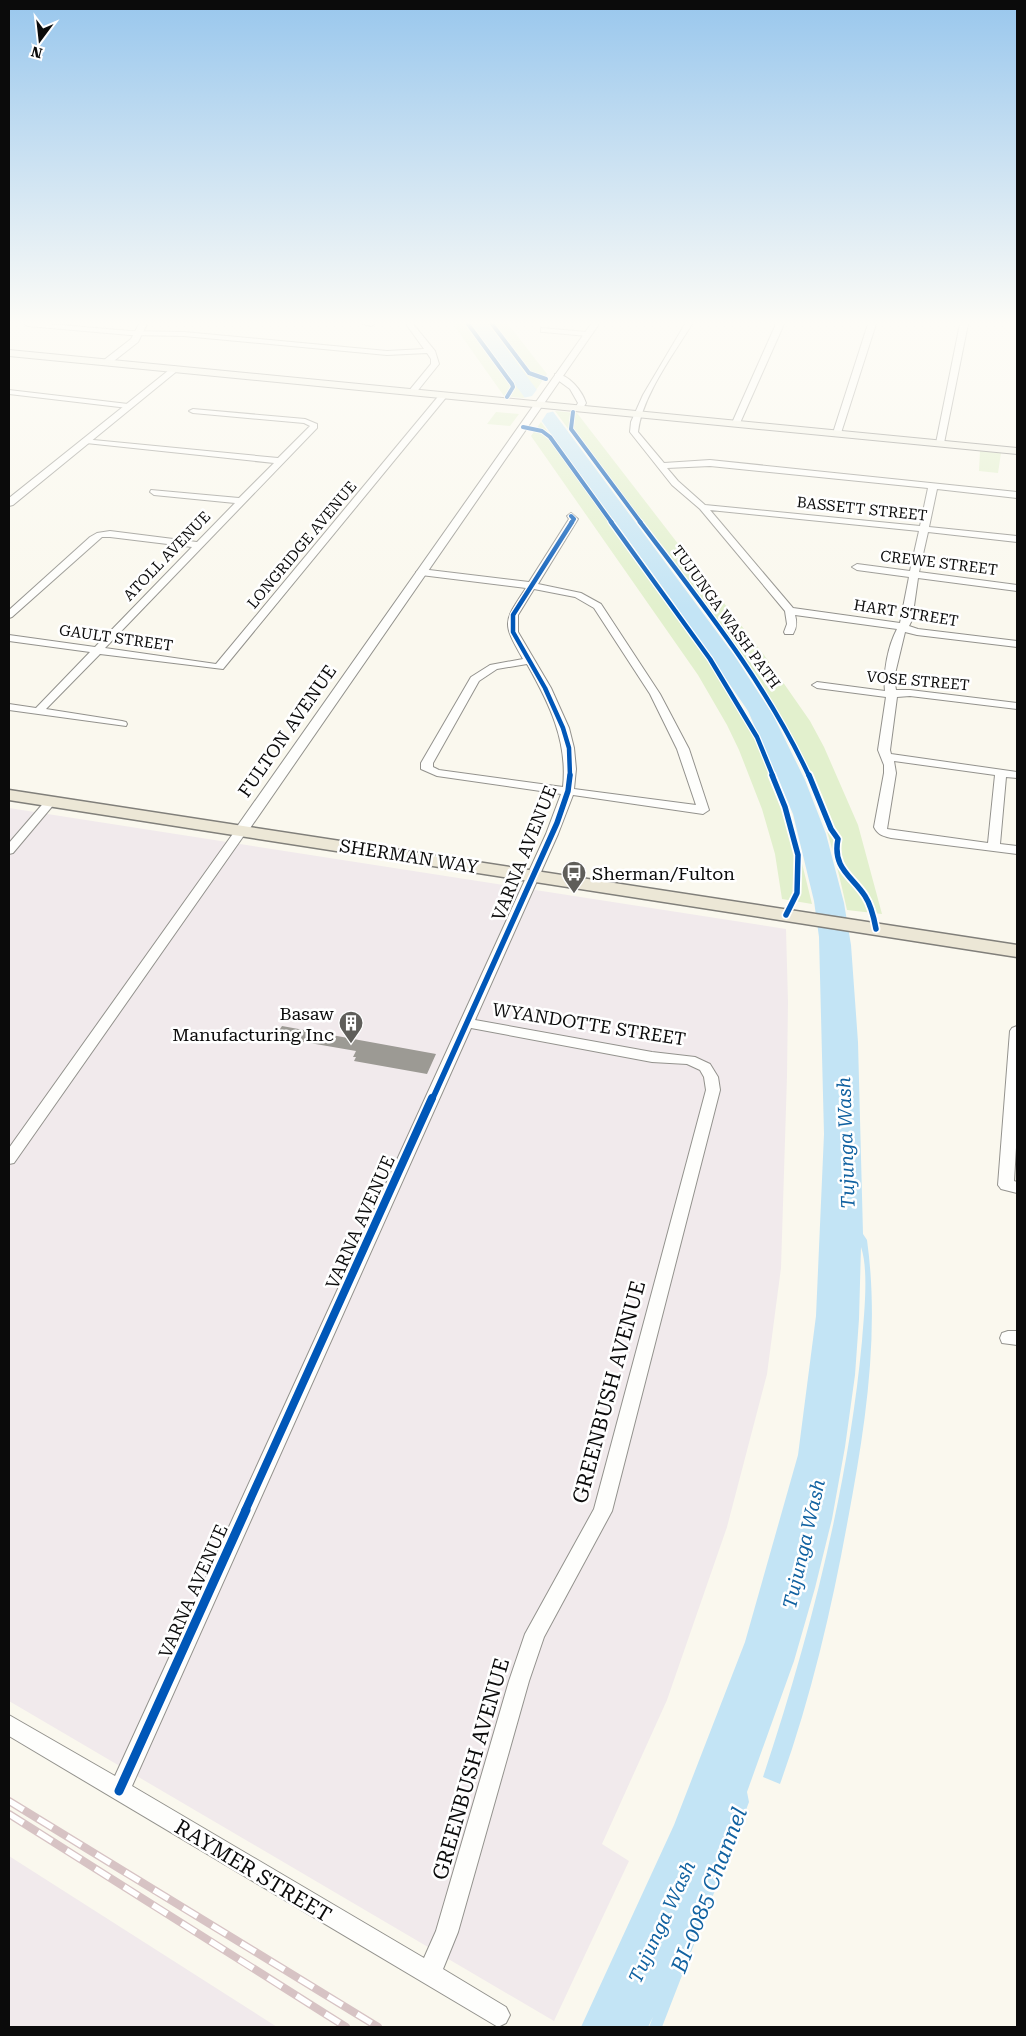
<svg xmlns="http://www.w3.org/2000/svg" width="1026" height="2036" font-family="'Roboto Serif',serif">
<style>
.industrial{fill:#f1eaec}
.green{fill:#e2f0cd}
.water{fill:#c3e4f5}
.pier{fill:#faf8ee}
.building{fill:#9c9a94}
.lines{fill:none;stroke-linecap:round;stroke-linejoin:round}
.minor-casing{stroke:#93928d;stroke-width:2}
.tertiary-casing{stroke:#93928d;stroke-width:2}
.secondary-casing{stroke:#898884;stroke-width:2}
.primary-casing{stroke:#807f7a;stroke-width:3}
.minor{fill:#fefefc;fill-rule:evenodd}
.tertiary{fill:#fefefc;fill-rule:evenodd}
.secondary{fill:#f4f3e8;fill-rule:evenodd}
.primary{fill:#ece7d6;fill-rule:evenodd}
.rail-casing{stroke:#d7c3c4;stroke-width:8}
.rail{stroke:#fff;stroke-width:5.5;stroke-dasharray:17;stroke-linecap:butt}
.cycleway-far4-casing{stroke:#fff;stroke-width:5.5}
.cycleway-far3-casing{stroke:#fff;stroke-width:7}
.cycleway-far2-casing{stroke:#fff;stroke-width:9}
.cycleway-far1-casing{stroke:#fff;stroke-width:11}
.cycleway-casing{stroke:#fff;stroke-width:12}
.cycleway-far4{stroke:#0057b8;stroke-width:4}
.cycleway-far3{stroke:#0057b8;stroke-width:4.5}
.cycleway-far2{stroke:#0057b8;stroke-width:5.5}
.cycleway-far1{stroke:#0057b8;stroke-width:8}
.cycleway{stroke:#0057b8;stroke-width:9}
.labels{text-anchor:middle;dominant-baseline:central;stroke-width:5;stroke-linejoin:round;paint-order:stroke}
.far-street-label{font-size:15px;fill:#0b0b0b;stroke:#fff}
.street-label{font-size:18px;fill:#0b0b0b;stroke:#fff}
.poi-label{font-size:18px;fill:#0b0b0b;stroke:#fff;text-anchor:start}
.water-label{font-size:19px;font-style:italic;fill:#1162a1;stroke:#fff}
.near-street-label{font-size:21px;fill:#0b0b0b;stroke:#fff}
.near-water-label{font-size:22px;font-style:italic;fill:#1162a1;stroke:#fff}
</style>
<rect width="100%" height="100%" fill="#faf8ee"/>
<path class="industrial" d="M 9,808 L 786,929 L 788,1002 L 787,1076 L 781,1268 L 767,1374 L 727,1527 L 667,1700 L 602,1844 L 629,1861 L 554,2021 L 9,1701 Z
M 9,1856 L 277,2027 L 9,2027 Z"/>
<path class="green" d="M 453,324 L 508,324 L 547,374 L 532,396 L 523,398 L 504,396 Z
M 555,411 L 577,413 L 764,655 L 810,721 L 824,747 L 858,825 L 882,914 L 847,910 C 835,854 820,799 794,748 C 763,688 722,635 682,581 C 640,525 597,468 555,411 Z
M 496,412 L 519,414 L 510,426 L 487,424 Z
M 541,422 L 724,677 L 761,741 L 792,823 L 812,904 L 782,899 L 775,854 L 762,809 L 739,750 L 727,725 L 698,675 L 531,436 Z
M 980,451 L 1001,453 L 998,473 L 979,471 Z"/>
<path class="water" d="M 471,324 L 488,324 L 734,655 L 773,715 L 805,780 L 826,834 L 844,903 L 851,945 L 858,1042 L 863,1234 L 867,1240 C 880,1333 865,1428 848,1519 C 832,1608 811,1698 780,1784 L 763,1777 C 810,1635 848,1490 862,1341 C 864,1315 869,1270 861,1247 L 859,1319 L 855,1375 L 845,1447 L 832,1519 L 815,1588 L 794,1661 L 747,1792 L 749,1802 L 738,1831 L 662,2027 L 649,2027 L 653,2017 L 648,2027 L 581,2027 L 674,1825 L 745,1642 L 798,1455 L 816,1316 L 824,1134 L 819,937 L 814,901 L 793,814 L 748,711 L 669,596 Z"/>
<path class="pier" d="M 538,388 L 555,411 L 547,413 L 541,422 L 523,398 L 532,396 Z"/>
<path class="building" d="M 282,1026 L 436,1054 L 427,1074 L 354,1061 L 356,1057 L 353,1057 L 356,1051 L 275,1037 Z"/>
<g class="lines">
<defs>
<path id="minor" d="M 24,324 L 49,324 L 130,331 L 184,332 L 387,351 L 424,349 L 406,324 L 413,324 L 435,351 L 439,364 L 415,394 L 412,394 L 408,392 L 431,364 L 431,359 L 427,353 L 387,355 L 184,336 L 130,335 L 28,326 Z
M 363,324 L 375,324 L 371,326 Z
M 685,324 L 692,324 C 673,355 642,396 638,432 L 664,463 L 710,460 L 1017,492 L 1017,498 L 937,489 L 929,527 L 1017,536 L 1017,542 L 928,532 L 919,572 L 1017,585 L 1017,591 L 918,578 L 912,620 L 909,626 L 918,629 L 1017,641 L 1017,647 L 917,635 L 905,632 L 894,678 L 896,690 L 910,690 L 1017,703 L 1017,709 L 910,696 L 897,697 L 890,750 L 891,754 L 1017,772 L 1017,778 L 1006,777 L 1000,844 L 1017,846 L 1017,854 L 891,838 C 883,836 878,835 874,827 L 884,773 L 884,765 L 878,750 L 886,697 L 817,688 L 812,685 L 817,682 L 885,691 C 883,672 888,646 897,629 L 795,615 C 797,622 797,627 793,634 L 785,634 L 784,632 L 787,624 L 785,611 L 700,509 L 672,485 L 630,432 L 631,422 L 643,395 ZM 710,466 L 928,488 L 920,526 L 705,505 L 678,481 L 667,468 ZM 710,510 L 919,531 L 910,571 L 857,564 L 852,567 L 857,570 L 909,577 L 900,623 L 793,608 ZM 894,761 L 995,775 L 988,843 L 887,829 L 896,773 Z
M 776,324 L 784,324 L 740,423 L 733,425 L 732,423 Z
M 868,324 L 876,324 L 841,433 L 834,435 L 833,433 Z
M 960,324 L 968,324 L 944,443 L 940,445 L 936,443 Z
M 541,328 L 587,332 L 591,334 L 587,336 L 544,332 L 541,332 Z
M 555,374 C 569,374 582,391 586,403 L 582,410 L 576,410 L 575,408 L 578,403 L 570,389 L 555,378 Z
M 9,390 L 128,404 L 132,406 L 128,408 L 9,394 Z
M 441,393 L 448,395 L 223,669 L 100,654 L 46,709 L 122,721 L 126,722 L 127,724 L 126,726 L 9,710 L 9,704 L 36,708 L 90,652 L 9,641 L 9,635 L 95,647 L 192,547 L 110,537 L 102,537 L 12,617 L 9,618 L 9,610 L 90,537 L 97,533 L 110,531 L 197,542 L 235,503 L 154,495 L 150,492 L 151,490 L 239,498 L 274,463 L 86,443 L 83,443 L 83,439 L 278,458 L 310,426 L 304,423 L 193,413 L 189,411 L 193,409 L 305,419 L 317,424 L 317,428 L 105,648 L 216,664 Z
M 571,513 L 578,519 L 538,584 L 581,593 L 601,604 L 660,694 L 689,749 L 709,810 L 703,814 L 573,795 L 558,834 L 475,1020 L 652,1052 L 695,1057 L 710,1064 L 718,1077 L 720,1090 L 612,1511 L 544,1637 L 529,1681 L 458,1932 L 443,1969 L 506,2007 L 510,2015 L 506,2023 L 498,2027 L 9,1736 L 9,1715 L 115,1776 L 546,834 L 561,794 L 437,776 L 421,769 L 421,763 L 471,677 L 490,665 L 523,659 C 502,622 503,623 526,588 L 421,575 L 416,572 L 421,569 L 529,582 L 569,519 L 567,516 ZM 534,589 L 575,597 L 594,608 L 650,694 L 677,749 L 696,805 L 574,789 L 576,769 L 574,748 L 569,728 L 551,688 L 518,632 L 518,615 ZM 527,664 C 549,703 568,741 563,787 L 439,770 L 433,767 L 433,763 L 479,681 L 497,669 ZM 471,1028 L 652,1062 L 687,1064 L 700,1070 L 704,1077 L 706,1090 L 594,1509 L 525,1634 L 509,1681 L 436,1931 L 424,1958 L 132,1786 Z
M 51,798 L 55,799 L 57,801 L 55,803 L 13,853 L 9,854 L 9,843 L 47,799 Z
M 241,827 L 247,831 L 14,1163 L 9,1164 L 9,1148 L 237,828 Z
M 1017,1026 L 1017,1131 L 1014,1181 L 1017,1182 L 1017,1193 L 1001,1189 L 998,1185 L 1010,1031 L 1012,1028 Z
M 1008,1331 L 1017,1331 L 1017,1345 L 1002,1343 L 1000,1338 L 1002,1333 Z"/>
<path id="tertiary" d="M 139,324 L 147,324 L 138,342 L 110,364 L 104,364 L 104,360 L 131,339 Z
M 591,324 L 599,324 L 246,834 L 236,834 L 233,831 L 236,828 Z
M 174,366 L 179,369 L 177,371 L 13,505 L 9,506 L 9,498 Z"/>
<path id="secondary" d="M 9,350 L 1017,448 L 1017,454 L 9,356 Z"/>
<path id="primary" d="M 9,790 L 1017,945 L 1017,957 L 9,800 Z"/>
</defs>
<use href="#minor" class="minor-casing"/>
<use href="#tertiary" class="tertiary-casing"/>
<use href="#secondary" class="secondary-casing"/>
<use href="#primary" class="primary-casing"/>
<use href="#minor" class="minor"/>
<use href="#tertiary" class="tertiary"/>
<use href="#secondary" class="secondary"/>
<use href="#primary" class="primary"/>
<defs>
<path id="rail" d="M 9,1801 L 378,2027
M 9,1814 L 346,2027"/>
</defs>
<use href="#rail" class="rail-casing"/>
<use href="#rail" class="rail"/>
<defs>
<path id="cycleway-far4" d="M 468,324 L 512,384 L 513,387 L 507,397
M 492,324 L 529,373 L 546,379
M 573,412 L 571,429 L 641,523
M 523,427 L 542,431 L 550,437 L 612,523
M 571,516 L 574,519 L 571,523"/>
<path id="cycleway-far3" d="M 611,522 L 710,659 L 757,737 L 773,776
M 640,522 C 702,604 766,683 809,776
M 570,776 L 569,748 L 563,728 L 545,688 L 513,632 L 513,615 L 572,522"/>
<path id="cycleway-far2" d="M 772,775 L 785,807 L 798,855 L 797,893 L 786,915
M 809,775 L 831,829 L 838,839 C 832,868 852,876 865,896 C 871,905 874,918 876,929
M 432,1100 L 557,823 L 568,791 L 570,775"/>
<path id="cycleway-far1" d="M 245,1511 L 432,1098"/>
<path id="cycleway" d="M 119,1791 L 246,1510"/>
</defs>
<use href="#cycleway-far4" class="cycleway-far4-casing"/>
<use href="#cycleway-far3" class="cycleway-far3-casing"/>
<use href="#cycleway-far2" class="cycleway-far2-casing"/>
<use href="#cycleway-far1" class="cycleway-far1-casing"/>
<use href="#cycleway" class="cycleway-casing"/>
<use href="#cycleway-far4" class="cycleway-far4"/>
<use href="#cycleway-far3" class="cycleway-far3"/>
<use href="#cycleway-far2" class="cycleway-far2"/>
<use href="#cycleway-far1" class="cycleway-far1"/>
<use href="#cycleway" class="cycleway"/>
</g>
<linearGradient id="sky" x2="0" y2="1"><stop stop-color="#99c7ed"/><stop offset="0.53" stop-color="#fdfcf7"/><stop offset="1" stop-color="#fdfcf7" stop-opacity="0"/></linearGradient>
<rect width="1026" height="609" fill="url(#sky)"/>
<defs>
<symbol id="bus-pin" viewBox="-11 -11 22 30"><path d="M0 17L-7.5 6A9.5 9.5 0 1 1 7.5 6Z" fill="#5f5e5a" stroke="#fff"/><path d="M-5-6H5V4H4V6H2V4H-2V6H-4V4H-5ZM-3.5-4V0h7V-4ZM-3.5 1.2v1.5H-2V1.2ZM2 1.2v1.5H3.5V1.2Z" fill="#fff"/></symbol>
<symbol id="building-pin" viewBox="-11 -11 22 30"><path d="M0 17L-7.5 6A9.5 9.5 0 1 1 7.5 6Z" fill="#5f5e5a" stroke="#fff"/><path d="M-4-6H4V6H1V3H-1V6H-4ZM-2.5-4.3h1.7v1.8h-1.7ZM.8-4.3h1.7v1.8H.8ZM-2.5-1h1.7V.8h-1.7ZM.8-1h1.7V.8H.8Z" fill="#fff"/></symbol>
</defs>
<g fill-rule="evenodd">
<use href="#bus-pin" x="560" y="859" width="28" height="38"/>
<use href="#building-pin" x="337" y="1009" width="28" height="38"/>
</g>
<g class="labels">
<g class="far-street-label">
<text transform="translate(862 509) rotate(6)">BASSETT STREET</text>
<text transform="translate(302 545) rotate(-50)">LONGRIDGE AVENUE</text>
<text transform="translate(167 556) rotate(-46)">ATOLL AVENUE</text>
<text transform="translate(939 563) rotate(7)">CREWE STREET</text>
<text transform="translate(906 613) rotate(9)">HART STREET</text>
<text transform="translate(726 617) rotate(54)">TUJUNGA WASH PATH</text>
<text transform="translate(116 638) rotate(8)">GAULT STREET</text>
<text transform="translate(918 681) rotate(5)">VOSE STREET</text>
</g>
<g class="street-label">
<text transform="translate(287 731) rotate(-55)">FULTON AVENUE</text>
<text transform="translate(524 853) rotate(-68)">VARNA AVENUE</text>
<text transform="translate(409 856) rotate(9)">SHERMAN WAY</text>
<text transform="translate(589 1024) rotate(9)">WYANDOTTE STREET</text>
<text transform="translate(360 1222) rotate(-66)">VARNA AVENUE</text>
<text transform="translate(193 1591) rotate(-66)">VARNA AVENUE</text>
</g>
<g class="poi-label">
<text x="592" y="873">Sherman/Fulton</text>
<text x="334" y="1013" text-anchor="end">Basaw<tspan x="334" dy="21">Manufacturing Inc</tspan></text>
</g>
<g class="water-label">
<text transform="translate(846 1143) rotate(-92)">Tujunga Wash</text>
<text transform="translate(804 1544) rotate(-77)">Tujunga Wash</text>
<text transform="translate(662 1922) rotate(-65)">Tujunga Wash</text>
</g>
<g class="near-street-label">
<text transform="translate(609 1392) rotate(-75)">GREENBUSH AVENUE</text>
<text transform="translate(471 1769) rotate(-74)">GREENBUSH AVENUE</text>
<text transform="translate(253 1871) rotate(31)">RAYMER STREET</text>
</g>
<g class="near-water-label">
<text transform="translate(709 1890) rotate(-69)">BI-0085 Channel</text>
</g>
</g>
<rect width="1026" height="2036" fill="none" stroke="#0b0b0b" stroke-width="20"/>
<g transform="translate(40 40) rotate(195)" stroke="#ffffff" stroke-width="4" paint-order="stroke">
<path d="M0-4L9 19L0 12L-9 19Z" fill="#0b0b0b"/>
<text y="-8" font-size="14" font-weight="bold" text-anchor="middle" fill="#0b0b0b">N</text>
</g>
</svg>
